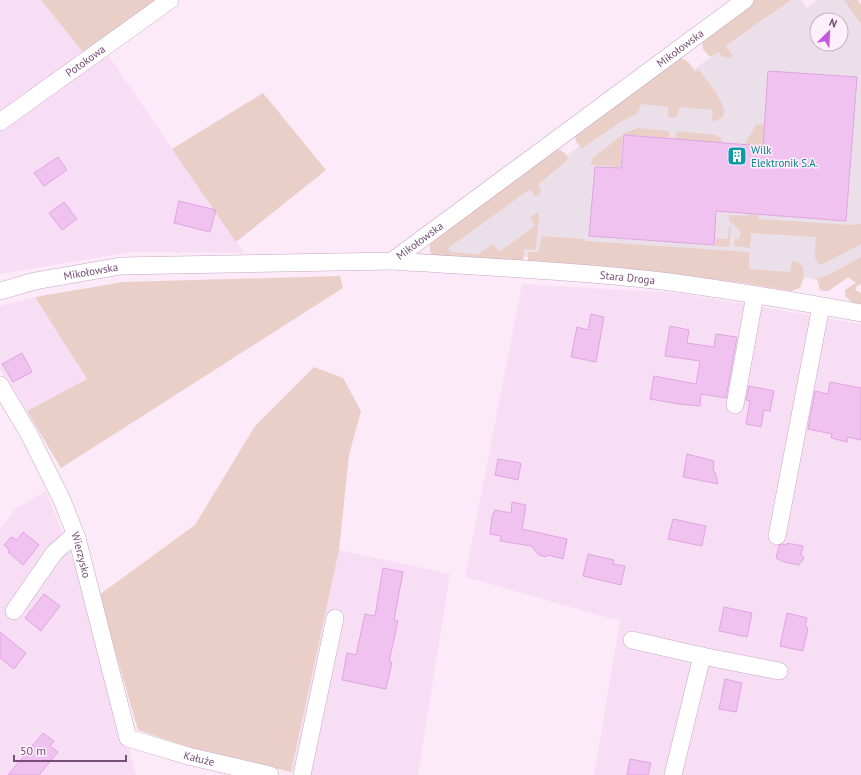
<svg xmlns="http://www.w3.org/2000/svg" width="861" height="775" font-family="'PT Sans',sans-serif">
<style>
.residential{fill:#f8def4}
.industrial{fill:#ebdfea;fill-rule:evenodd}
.green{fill:#e9cfc8}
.building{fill:#f0c2f0;stroke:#e1a4e2}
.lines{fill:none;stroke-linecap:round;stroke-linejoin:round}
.minor-casing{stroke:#c6a8c5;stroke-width:18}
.minor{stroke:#fff;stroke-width:17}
.labels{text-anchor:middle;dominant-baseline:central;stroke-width:3;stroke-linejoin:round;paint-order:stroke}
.street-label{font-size:11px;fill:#744e76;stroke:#fef0fb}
.culture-label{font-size:11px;fill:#0d838f;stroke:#fef0fb;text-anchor:start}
</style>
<rect width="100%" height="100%" fill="#fceaf8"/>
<path class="residential" d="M 0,0 L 41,0 L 87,57 L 0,117 Z
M 106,52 L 244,253 L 129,252 L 0,274 L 0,126 Z
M 522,284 L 680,293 L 861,324 L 861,775 L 594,775 L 620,621 L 465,577 Z
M 35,297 L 87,379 L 27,411 L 0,369 L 0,306 Z
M 46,491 L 86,594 L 136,775 L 0,775 L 0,529 L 16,508 Z
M 339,550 L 450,574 L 418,775 L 308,775 L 291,772 Z"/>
<path class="industrial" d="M 791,0 L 801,0 L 807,8 L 818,0 L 858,0 L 861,5 L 861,269 L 828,291 L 820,290 L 817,280 L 804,277 L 800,285 L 705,268 L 451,252 L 445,245 L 689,65 L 693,70 ZM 817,20 L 841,20 L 841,44 L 817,44 Z"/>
<path class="green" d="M 41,0 L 155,0 L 87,57 Z
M 754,0 L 791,0 L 726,46 L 733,56 L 728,59 L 725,56 L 723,58 L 719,52 L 710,57 L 703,49 L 702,41 Z
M 844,0 L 858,0 L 861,5 L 861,24 Z
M 681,58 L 687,61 L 694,69 L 693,70 L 694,72 L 698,69 C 705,79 743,119 712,121 L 713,110 L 680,107 C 678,114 676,122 668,116 L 668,107 L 641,104 L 639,111 L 635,115 L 622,121 L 584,147 L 582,148 C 577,144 574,140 576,134 L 678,59 Z
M 263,93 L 326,170 L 236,242 L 172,149 Z
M 760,124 L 764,125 L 763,146 L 745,144 L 755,126 Z
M 638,128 L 668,131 L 669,133 L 669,138 L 623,135 L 620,167 L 591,165 L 592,159 L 595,156 L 625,133 Z
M 678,131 L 716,135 L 721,138 L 723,143 L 675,139 L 676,134 Z
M 557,149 C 562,151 567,153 568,159 L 538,185 L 541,189 L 539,195 L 535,196 L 530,189 L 448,248 L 451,252 L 479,254 L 493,244 L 499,252 L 535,226 L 530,218 L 537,212 L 539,215 L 536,246 L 534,250 L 524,249 L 523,264 L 434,256 C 429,252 429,249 430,243 Z
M 749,214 L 758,215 L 758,219 L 851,225 L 861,224 L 861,244 L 821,265 C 811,261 816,246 816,237 L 751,233 L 750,248 L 734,246 L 734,239 L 739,239 L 741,232 L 731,222 L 729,222 L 729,215 L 748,216 Z
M 729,227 L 731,227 L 729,247 L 715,246 L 716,238 L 728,239 Z
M 541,236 L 584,239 L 585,241 L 749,252 L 749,269 L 790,272 L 792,261 L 798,262 L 803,266 L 804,277 L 800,288 L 791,291 L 743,283 L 685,276 L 528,264 L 528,252 L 538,252 L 540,247 Z
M 861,257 L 861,284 L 857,286 L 855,290 L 861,293 L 861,305 L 853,303 L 845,296 L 845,290 L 856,283 L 848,277 L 828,291 L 820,290 L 817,278 L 829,275 Z
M 340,276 L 343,288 L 61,468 L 27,411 L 87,379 L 35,297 L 123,282 Z
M 314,367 L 343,378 L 361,411 L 349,455 L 339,550 L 291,772 L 193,749 L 138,730 L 99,595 L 195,525 L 255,426 Z"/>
<path class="building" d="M 768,71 L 857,77 L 846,221 L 716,211 L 714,245 L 589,236 L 595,167 L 621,168 L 624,135 L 763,146 Z
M 58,157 L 67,170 L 44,186 L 34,173 Z
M 179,201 L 216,210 L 210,232 L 174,223 Z
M 64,202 L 77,219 L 62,230 L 49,213 Z
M 591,314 L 604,317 L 596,362 L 571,357 L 577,327 L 588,330 Z
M 670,326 L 689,330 L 687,343 L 714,347 L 716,334 L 737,337 L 726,398 L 701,394 L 700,406 L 679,404 L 650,399 L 654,376 L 696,384 L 700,361 L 665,356 Z
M 22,353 L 32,372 L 13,382 L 2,364 Z
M 830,382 L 861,388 L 861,440 L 848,437 L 847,442 L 831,438 L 832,434 L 808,429 L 815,391 L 828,394 Z
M 749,386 L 774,391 L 770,411 L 764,410 L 761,427 L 746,424 L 750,401 L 746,400 Z
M 687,454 L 714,461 L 713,470 L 715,472 L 718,484 L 683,477 Z
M 498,459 L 521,463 L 518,480 L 495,475 Z
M 512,502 L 526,505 L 522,529 L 567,539 L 563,559 L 548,555 L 546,557 L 539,555 L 531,546 L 500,541 L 501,536 L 490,534 L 492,517 L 495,510 L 511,513 Z
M 673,519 L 706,526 L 702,546 L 668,539 Z
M 23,532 L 39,545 L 23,565 L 8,552 L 9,550 L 4,545 L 11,537 L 17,540 Z
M 787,543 L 803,546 L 801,554 L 804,558 L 799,565 L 784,562 L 776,558 L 779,546 L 782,544 L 787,545 Z
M 588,554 L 614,560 L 613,564 L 625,566 L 621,585 L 583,576 Z
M 383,568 L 403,572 L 394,620 L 398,621 L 389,662 L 392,662 L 386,689 L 342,680 L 347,653 L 356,655 L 365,614 L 375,616 Z
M 44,594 L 60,606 L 41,631 L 25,618 Z
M 724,607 L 752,613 L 747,637 L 719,631 Z
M 787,613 L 807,618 L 805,627 L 808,628 L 803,651 L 780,646 Z
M 0,632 L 26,653 L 14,669 L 0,658 Z
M 725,679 L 742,683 L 736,712 L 719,709 Z
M 43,733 L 54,741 L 50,746 L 58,752 L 39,775 L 8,775 Z
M 630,759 L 651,763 L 648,775 L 627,775 Z"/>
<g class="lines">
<defs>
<g id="minor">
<path id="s1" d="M 0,122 L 170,0"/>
<path id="s2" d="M 392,261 C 485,267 578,271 670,282 C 734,291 798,301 861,313"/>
<path id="s3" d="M 0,291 L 35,281 L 121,266 L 392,261 L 745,0"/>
<path id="s4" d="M 0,385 L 29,434 L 62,500 L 77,538 L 128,738 L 188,756 L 270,775"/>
<path d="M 735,405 L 755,295"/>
<path d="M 777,536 L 821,306"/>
<path d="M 14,611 L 54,553 L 71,538 L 77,538"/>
<path d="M 632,640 L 702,656 L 673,775"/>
<path d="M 702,656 L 779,671"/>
<path d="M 302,775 L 335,618"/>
</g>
</defs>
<use href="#minor" class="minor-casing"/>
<use href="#minor" class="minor"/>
</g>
<defs>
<symbol id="building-square" viewBox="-11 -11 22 22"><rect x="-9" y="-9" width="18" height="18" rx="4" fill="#0f9aa8" stroke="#fef0fb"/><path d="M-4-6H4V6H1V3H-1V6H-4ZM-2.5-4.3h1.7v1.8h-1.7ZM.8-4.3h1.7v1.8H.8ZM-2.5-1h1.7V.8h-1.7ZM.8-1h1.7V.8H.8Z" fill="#fff"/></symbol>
</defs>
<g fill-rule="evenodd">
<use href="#building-square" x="726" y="145" width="22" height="22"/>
</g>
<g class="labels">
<g class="street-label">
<text stroke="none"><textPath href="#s3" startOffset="753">Mikołowska</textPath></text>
<text stroke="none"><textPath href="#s1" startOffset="105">Potokowa</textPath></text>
<text stroke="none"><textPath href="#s3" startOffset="429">Mikołowska</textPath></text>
<text stroke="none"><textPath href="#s3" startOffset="93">Mikołowska</textPath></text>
<text stroke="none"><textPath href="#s2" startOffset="236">Stara Droga</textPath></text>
<text stroke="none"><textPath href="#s4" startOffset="189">Wierzysko</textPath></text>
<text stroke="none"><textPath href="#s4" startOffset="452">Kałuże</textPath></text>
</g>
<g class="culture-label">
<text x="751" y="150">Wilk<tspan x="751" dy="13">Elektronik S.A.</tspan></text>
</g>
</g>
<g transform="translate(829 32) rotate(24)"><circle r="19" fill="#fef0fb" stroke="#c7afc6"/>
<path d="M0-3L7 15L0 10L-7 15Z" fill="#c655df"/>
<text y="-6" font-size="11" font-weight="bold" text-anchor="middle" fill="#744e76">N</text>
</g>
<path d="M14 755v6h112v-6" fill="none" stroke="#744e76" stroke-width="2"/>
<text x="20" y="755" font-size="12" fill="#744e76" stroke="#fef0fb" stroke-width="3" paint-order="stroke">50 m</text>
</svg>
